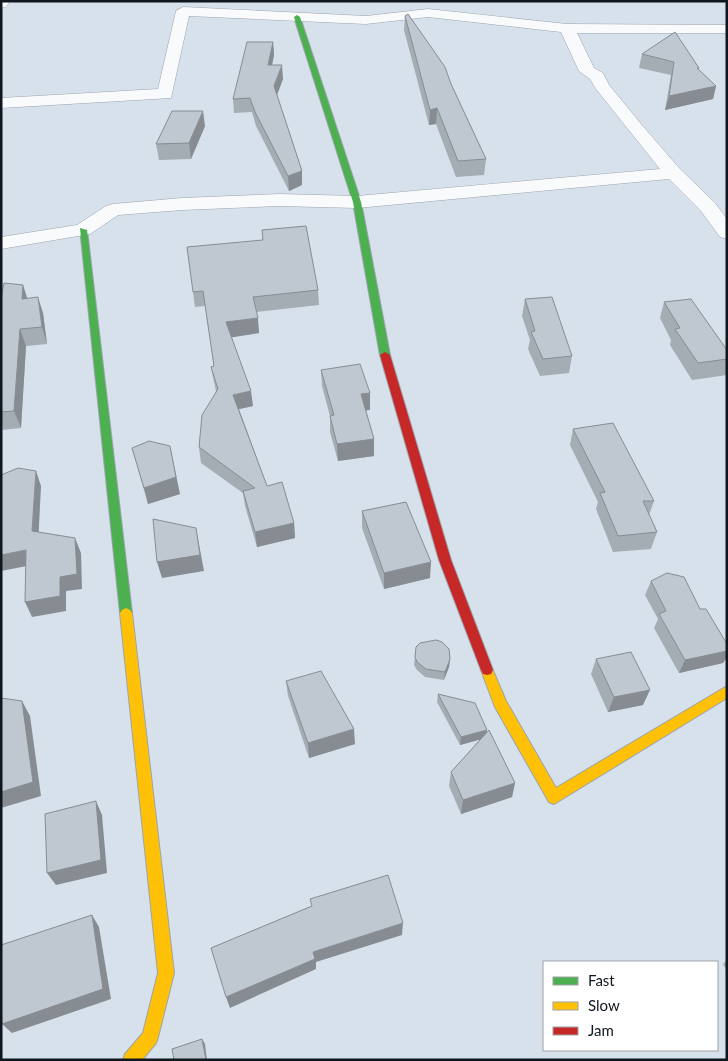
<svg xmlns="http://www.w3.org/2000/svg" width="728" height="1061" font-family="Lato,sans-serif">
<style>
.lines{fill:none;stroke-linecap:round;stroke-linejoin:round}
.street-casing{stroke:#9ca4ad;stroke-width:1}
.fast-casing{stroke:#9ca4ad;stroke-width:2}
.slow-casing{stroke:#9ca4ad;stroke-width:2}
.jam-casing{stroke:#9ca4ad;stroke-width:2}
.street{fill:#f9fafc;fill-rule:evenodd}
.fast{fill:#4caf50;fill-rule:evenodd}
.slow{fill:#ffc107;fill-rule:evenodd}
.jam{fill:#c62828;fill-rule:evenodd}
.wall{fill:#a4acb4}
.shaded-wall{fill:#868c92}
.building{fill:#bfc8d1;stroke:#868c92}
</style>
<rect width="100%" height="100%" fill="#d6e1ec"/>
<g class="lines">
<defs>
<path id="street" d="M 1,1 L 10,1 L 6,7 L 1,8 Z
M 183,7 L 366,16 L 428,9 L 567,24 L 727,25 L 727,33 L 577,33 L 594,68 L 603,73 L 609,85 L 641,124 L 680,169 L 715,203 L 727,219 L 727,239 L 720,237 L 701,211 L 669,179 L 357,208 L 279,206 L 182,210 L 118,215 L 90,234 L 1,249 L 1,237 L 77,225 L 106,206 L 113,204 L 182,198 L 279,194 L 357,196 L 660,169 L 596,89 L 590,79 L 579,71 L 561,32 L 428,17 L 366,24 L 189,16 L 171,98 L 1,108 L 1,98 L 158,89 L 176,11 Z"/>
<path id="fast" d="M 297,15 L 300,17 L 361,202 L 390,355 L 385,358 L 380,355 L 353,202 L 294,17 Z
M 80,228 L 87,230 L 132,613 L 130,616 L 126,618 L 122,616 L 120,613 Z"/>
<path id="slow" d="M 126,608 L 130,610 L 132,613 L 174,973 L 158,1037 L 156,1043 L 142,1060 L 123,1060 L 125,1054 L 143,1033 L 158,973 L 120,613 L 122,610 Z
M 487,665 L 491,666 L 506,701 L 556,788 L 727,686 L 727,698 L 554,804 L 549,802 L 495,707 L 481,670 L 483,666 Z"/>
<path id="jam" d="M 385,352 L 390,355 L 451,560 L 493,670 L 491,674 L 487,675 L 483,674 L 481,670 L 439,560 L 380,355 Z"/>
</defs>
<use href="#street" class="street-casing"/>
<use href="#fast" class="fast-casing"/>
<use href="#slow" class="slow-casing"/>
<use href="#jam" class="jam-casing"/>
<use href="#street" class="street"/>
<use href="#fast" class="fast"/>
<use href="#slow" class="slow"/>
<use href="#jam" class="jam"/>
</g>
<path class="wall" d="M 405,16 L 451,84 L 486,159 L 484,175 L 456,177 L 436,124 L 429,125 L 404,30 Z
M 273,42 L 274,55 L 272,65 L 283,79 L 277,95 L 302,171 L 302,185 L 289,191 L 256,126 L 252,112 L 234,113 L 233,99 Z
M 642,54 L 699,68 L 699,70 L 716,86 L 713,99 L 665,110 L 671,75 L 639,68 Z
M 205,126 L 191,159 L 159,160 L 156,144 Z
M 262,230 L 318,290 L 319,305 L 256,312 L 259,333 L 231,337 L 253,406 L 239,409 L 267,486 L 294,523 L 295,538 L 257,547 L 245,506 L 243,493 L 201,463 L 199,447 L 216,391 L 214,382 L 211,367 L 214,366 L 205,306 L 195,307 L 193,292 L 263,240 Z
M 23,285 L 27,298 L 43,313 L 47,344 L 26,346 L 21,428 L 1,430 L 1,298 Z
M 525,299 L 572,356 L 569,373 L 540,376 L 528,349 L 530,340 L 522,316 Z
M 664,302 L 727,350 L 727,375 L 692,380 L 670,345 L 671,340 L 660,318 Z
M 321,370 L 370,393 L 370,410 L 365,410 L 374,439 L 374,456 L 338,461 L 330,432 L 330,416 L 322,386 Z
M 573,429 L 654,501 L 649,515 L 657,532 L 651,549 L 613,552 L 596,509 L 598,502 L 570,445 Z
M 132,448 L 180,494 L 148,504 Z
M 362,511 L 430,578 L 384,589 L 362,528 Z
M 651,581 L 700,609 L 727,644 L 727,657 L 723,663 L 679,673 L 654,628 L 658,619 L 645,595 Z
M 415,657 L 450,659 L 449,667 L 444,680 L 425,677 L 417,670 L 414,665 Z
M 596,659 L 643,705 L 608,712 L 591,674 Z
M 286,681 L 355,744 L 309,758 L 288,696 Z
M 438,694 L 487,732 L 515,783 L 512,797 L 461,814 L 449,786 L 451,772 L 481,739 L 460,745 L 437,702 Z
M 727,960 L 727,971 L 723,964 Z"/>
<path class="shaded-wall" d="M 273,42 L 274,55 L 269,79 L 268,65 Z
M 282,65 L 283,79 L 275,100 L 274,86 Z
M 716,86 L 713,99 L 665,110 L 669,96 Z
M 437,108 L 436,124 L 429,125 L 430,110 Z
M 203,111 L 205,126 L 191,159 L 189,143 Z
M 302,171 L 302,185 L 289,191 L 288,176 Z
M 23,285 L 28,301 L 22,299 Z
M 38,297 L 43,313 L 47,344 L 42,327 Z
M 258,318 L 259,333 L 228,338 L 226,322 Z
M 20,329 L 26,346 L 21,428 L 14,411 Z
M 251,391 L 253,406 L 235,410 L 233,395 Z
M 370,393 L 370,410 L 361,411 L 361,394 Z
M 374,439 L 374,456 L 338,461 L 337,444 Z
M 170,446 L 180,494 L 148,504 L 144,488 Z
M 36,471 L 41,486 L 38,546 L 32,531 Z
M 294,523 L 295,538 L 257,547 L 255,532 Z
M 196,528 L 204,571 L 162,578 L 157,562 Z
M 75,538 L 81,553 L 82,589 L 66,591 L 66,611 L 32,617 L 25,602 L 60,577 Z
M 26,550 L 32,565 L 1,571 L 1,555 Z
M 431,562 L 430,578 L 384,589 L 384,573 Z
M 727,651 L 727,657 L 723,663 L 679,673 L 685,660 Z
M 450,659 L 449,667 L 444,680 L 445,672 Z
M 650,690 L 643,705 L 608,712 L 614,697 Z
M 22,701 L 30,716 L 41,796 L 1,808 L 1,792 Z
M 354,729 L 355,744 L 309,758 L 308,743 Z
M 487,730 L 486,738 L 460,745 L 461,737 Z
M 515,783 L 512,797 L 461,814 L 463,800 Z
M 96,801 L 102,815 L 107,873 L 56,885 L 47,873 Z
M 92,915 L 99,927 L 111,999 L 12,1033 L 2,1024 Z
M 403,923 L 402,935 L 316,962 L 316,969 L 230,1008 L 226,997 L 313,952 Z
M 202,1039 L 205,1044 L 207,1060 L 206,1060 Z"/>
<path class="building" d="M 408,14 L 445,67 L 451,84 L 486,159 L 458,161 L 437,108 L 430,110 L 405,16 Z
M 675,32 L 699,68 L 697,68 L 716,86 L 669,96 L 674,62 L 642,54 Z
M 247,42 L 273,42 L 268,65 L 282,65 L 274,86 L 302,171 L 288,176 L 255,112 L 250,98 L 233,99 Z
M 172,111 L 203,111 L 189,143 L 156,144 Z
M 306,226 L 318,290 L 253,297 L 258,318 L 226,322 L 251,391 L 233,395 L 267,486 L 282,482 L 294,523 L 255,532 L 243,491 L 255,488 L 199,447 L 202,415 L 218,389 L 211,367 L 214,366 L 203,291 L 193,292 L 187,247 L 263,240 L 262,230 Z
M 4,283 L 23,285 L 22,299 L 38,297 L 42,327 L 20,329 L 14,411 L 1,412 L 1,298 Z
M 552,297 L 572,356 L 543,359 L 531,332 L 535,331 L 525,299 Z
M 691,299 L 727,350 L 727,359 L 698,363 L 675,329 L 680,328 L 664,302 Z
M 360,364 L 370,393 L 361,394 L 374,439 L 337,444 L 330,416 L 334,415 L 321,370 Z
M 613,423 L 654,501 L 643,501 L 657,532 L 618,536 L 600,493 L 605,492 L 573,429 Z
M 149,441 L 170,446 L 176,477 L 144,488 L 132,448 Z
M 18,468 L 36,471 L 32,531 L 75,538 L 77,574 L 60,577 L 60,596 L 25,602 L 26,550 L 1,555 L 1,475 Z
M 406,502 L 431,562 L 384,573 L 362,511 Z
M 153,519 L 196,528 L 200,555 L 157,562 Z
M 667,573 L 684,577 L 700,609 L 706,609 L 727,644 L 727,651 L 685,660 L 659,614 L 666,611 L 651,581 Z
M 436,640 L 442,642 L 449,649 L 450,659 L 445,672 L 426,669 L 417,662 L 415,657 L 416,647 L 420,643 Z
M 631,652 L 650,690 L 614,697 L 596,659 Z
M 321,671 L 354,729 L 308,743 L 286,681 Z
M 438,694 L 475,703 L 487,730 L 461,737 Z
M 1,698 L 22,701 L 33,782 L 1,792 Z
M 489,730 L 515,783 L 463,800 L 451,772 Z
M 96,801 L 101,860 L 47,873 L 45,814 Z
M 388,875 L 403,923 L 313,952 L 315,959 L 226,997 L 211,948 L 312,906 L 310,899 Z
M 92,915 L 103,989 L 2,1024 L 1,1014 L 1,945 Z
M 202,1039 L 206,1060 L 174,1060 L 172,1049 Z"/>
<rect width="728" height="1061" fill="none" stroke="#0f161d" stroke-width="5"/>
<rect x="543" y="961" width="175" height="90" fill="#ffffff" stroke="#9fa2a5"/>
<rect x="553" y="977" width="25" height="8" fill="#4caf50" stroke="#9fa2a5"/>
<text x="588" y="986" font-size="15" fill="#0f161d">Fast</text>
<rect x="553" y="1002" width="25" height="8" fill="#ffc107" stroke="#9fa2a5"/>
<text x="588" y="1011" font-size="15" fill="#0f161d">Slow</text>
<rect x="553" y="1027" width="25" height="8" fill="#c62828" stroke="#9fa2a5"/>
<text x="588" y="1036" font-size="15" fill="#0f161d">Jam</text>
</svg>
